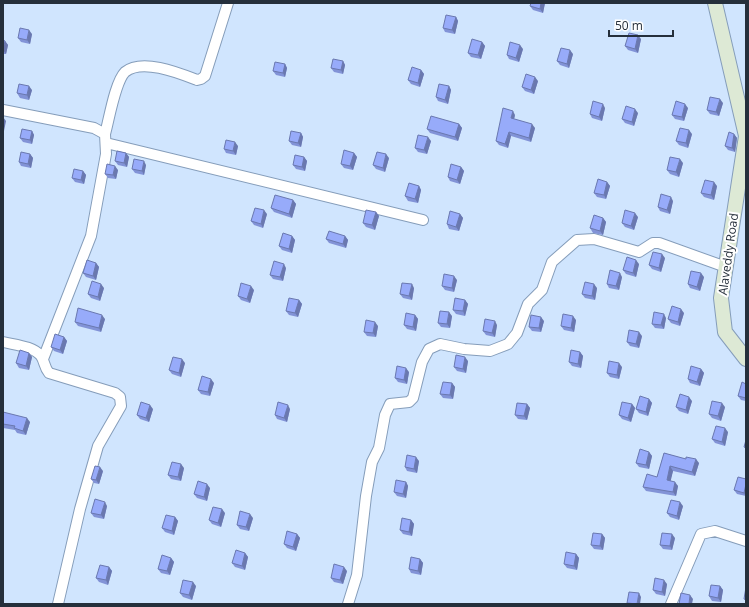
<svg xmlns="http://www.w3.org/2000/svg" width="749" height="607" font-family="'Open Sans',sans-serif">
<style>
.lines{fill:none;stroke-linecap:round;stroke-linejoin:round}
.street-casing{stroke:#859dba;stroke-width:12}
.secondary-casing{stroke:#859dba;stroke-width:16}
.street{stroke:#fff;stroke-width:10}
.secondary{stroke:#dde9d5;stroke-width:14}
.wall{fill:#8293d7}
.shaded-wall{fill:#6a78af}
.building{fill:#97abfa;stroke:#6a78af}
.labels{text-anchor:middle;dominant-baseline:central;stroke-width:4;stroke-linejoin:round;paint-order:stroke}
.street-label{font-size:12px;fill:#252f3b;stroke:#fff}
</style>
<rect width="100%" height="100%" fill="#d0e5fe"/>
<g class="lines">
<defs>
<path id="street" d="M 3,110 L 94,128 L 105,134 L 106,154 L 91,236 L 43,359
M 105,134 C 109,120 115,82 125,72 C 142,58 179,73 197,80 L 201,79 L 205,76 L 228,3
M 106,143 L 423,220
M 3,342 C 15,345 33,346 41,356 C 45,362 44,367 49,373 L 115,393 L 120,397 L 121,406 L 98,446 L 80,509 L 58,604
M 348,604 L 357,575 L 366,496 L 372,462 L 379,448 L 385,415 L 390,404 L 409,402 L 413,398 L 422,362 L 429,349 L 440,344 L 464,349 L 490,351 L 508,344 L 517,333 L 528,304 L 542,290 L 552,262 L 577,240 L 594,239 L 639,252 L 653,243 L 659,243 L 726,267
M 671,604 L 701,534 L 715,531 L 746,541"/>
<path id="secondary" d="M 715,3 L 746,136 L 721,298 L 725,332 L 746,359"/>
</defs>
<use href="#street" class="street-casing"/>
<use href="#secondary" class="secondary-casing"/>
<use href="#street" class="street"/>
<use href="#secondary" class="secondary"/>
</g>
<path class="wall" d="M 545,3 L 543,13 L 533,10 L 530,6 Z
M 456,17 L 458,21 L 455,34 L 445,32 L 443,28 Z
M 32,34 L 30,44 L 21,42 L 18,38 Z
M 641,39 L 638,53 L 628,50 L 625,46 Z
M 3,40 L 5,41 L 8,45 L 6,54 L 3,54 Z
M 482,42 L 485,46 L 481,59 L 471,57 L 468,53 Z
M 523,49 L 519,62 L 509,59 L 507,55 Z
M 573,54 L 569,68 L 560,65 L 557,61 Z
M 343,61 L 345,65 L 343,74 L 334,72 L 331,68 Z
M 285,64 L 287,68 L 285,77 L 276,75 L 273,71 Z
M 421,70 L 424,74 L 420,87 L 411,84 L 408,80 Z
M 538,81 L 534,94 L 525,91 L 522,87 Z
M 449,86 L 451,90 L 448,104 L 438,101 L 436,97 Z
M 32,90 L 29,100 L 20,98 L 17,93 Z
M 723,103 L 719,116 L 710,114 L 707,110 Z
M 605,108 L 602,121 L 592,118 L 590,114 Z
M 688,108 L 684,121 L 675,119 L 672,115 Z
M 638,113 L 634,126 L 625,123 L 622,119 Z
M 515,115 L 514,119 L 535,128 L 531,142 L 511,136 L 508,148 L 499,145 L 496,141 Z
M 459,124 L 462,128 L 458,141 L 430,133 L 427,129 Z
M 32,131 L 34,135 L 32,144 L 23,142 L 20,138 Z
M 301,133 L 303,137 L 301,147 L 292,145 L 289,141 Z
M 692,134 L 688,148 L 679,145 L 676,141 Z
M 734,134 L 737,138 L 735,152 L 728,150 L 725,146 Z
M 431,141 L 427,154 L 418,152 L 415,148 Z
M 238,146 L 236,155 L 226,153 L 224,149 Z
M 126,153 L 129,157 L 127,167 L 118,165 L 115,161 Z
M 354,153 L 357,157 L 353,170 L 344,168 L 341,164 Z
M 30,154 L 33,158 L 31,168 L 21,166 L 19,162 Z
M 304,157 L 307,161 L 305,171 L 296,169 L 293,165 Z
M 389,158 L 385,172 L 376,169 L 373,165 Z
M 683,163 L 679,177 L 670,174 L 667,170 Z
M 146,165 L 144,175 L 135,173 L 132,169 Z
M 461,167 L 464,171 L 460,184 L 450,181 L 448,177 Z
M 118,170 L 116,179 L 108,178 L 105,174 Z
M 83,171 L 86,175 L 84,184 L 75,182 L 72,178 Z
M 607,182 L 610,186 L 606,199 L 597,197 L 594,193 Z
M 419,186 L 421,190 L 418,203 L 408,201 L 405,196 Z
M 717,186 L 714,200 L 704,197 L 701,193 Z
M 293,200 L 296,204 L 292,218 L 274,212 L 271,208 Z
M 673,201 L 670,214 L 660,211 L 658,207 Z
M 376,212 L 379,216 L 375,230 L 366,227 L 363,223 Z
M 267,214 L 263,228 L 254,225 L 251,221 Z
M 460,214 L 463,218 L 459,231 L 449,229 L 447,224 Z
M 638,217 L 634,230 L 625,227 L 622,223 Z
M 603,218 L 606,222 L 603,235 L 593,233 L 590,228 Z
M 292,236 L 295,240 L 292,253 L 282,250 L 279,246 Z
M 345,236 L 348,240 L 346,248 L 329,243 L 326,239 Z
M 665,258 L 661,272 L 652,269 L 649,265 Z
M 96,263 L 99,267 L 96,280 L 86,277 L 83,273 Z
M 639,264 L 636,277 L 626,274 L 623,270 Z
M 286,268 L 283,281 L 273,279 L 270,275 Z
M 622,277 L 619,290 L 609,288 L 607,284 Z
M 704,277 L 700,291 L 690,288 L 688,284 Z
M 457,280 L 454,292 L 445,290 L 442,286 Z
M 104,288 L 100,301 L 91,298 L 88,294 Z
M 414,288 L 412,300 L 403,298 L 400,294 Z
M 597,288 L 595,300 L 585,298 L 582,294 Z
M 254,290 L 250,303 L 241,300 L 238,296 Z
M 299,300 L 302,304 L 298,317 L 289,315 L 286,311 Z
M 465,300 L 468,304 L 465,316 L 456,314 L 453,310 Z
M 684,313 L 680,326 L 671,323 L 668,319 Z
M 415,315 L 418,319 L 416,331 L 407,329 L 404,325 Z
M 452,316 L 450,328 L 441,327 L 438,323 Z
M 666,318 L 664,329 L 655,328 L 652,324 Z
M 105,319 L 101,332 L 78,326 L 75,322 Z
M 576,320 L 574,332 L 564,330 L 561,326 Z
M 544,321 L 541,332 L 532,331 L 529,327 Z
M 497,325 L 495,337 L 486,335 L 483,331 Z
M 378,326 L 376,337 L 367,336 L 364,332 Z
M 642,336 L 639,348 L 630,346 L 627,342 Z
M 64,337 L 67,341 L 63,354 L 54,351 L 51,347 Z
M 580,352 L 583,356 L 581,368 L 572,366 L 569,362 Z
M 29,353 L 32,357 L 29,370 L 19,368 L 16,363 Z
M 468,361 L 466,373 L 457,371 L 454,367 Z
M 185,363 L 181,377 L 172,374 L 169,370 Z
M 622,367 L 619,379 L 610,377 L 607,373 Z
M 701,369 L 704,373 L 700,386 L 690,383 L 688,379 Z
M 409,372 L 407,384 L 398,382 L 395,378 Z
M 214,383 L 210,396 L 201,394 L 198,390 Z
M 452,383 L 455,387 L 453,399 L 443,398 L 440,394 Z
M 746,384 L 746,401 L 741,400 L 738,396 Z
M 649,399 L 652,403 L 648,416 L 639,413 L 636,409 Z
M 692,401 L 688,414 L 679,411 L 676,407 Z
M 527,404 L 530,408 L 527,420 L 518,419 L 515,415 Z
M 632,404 L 635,408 L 631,422 L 622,419 L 619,415 Z
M 725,407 L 721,421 L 712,418 L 709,414 Z
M 153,409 L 149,422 L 140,419 L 137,415 Z
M 290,409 L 287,422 L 277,419 L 275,415 Z
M 3,412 L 30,422 L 26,435 L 17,433 L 15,430 L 3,428 Z
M 728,432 L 725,446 L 715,443 L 712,439 Z
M 649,452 L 652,456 L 649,469 L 639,467 L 636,463 Z
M 664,453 L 699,463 L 695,476 L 673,471 L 670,481 L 678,486 L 676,496 L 646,491 L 643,487 L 657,477 Z
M 419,461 L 417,473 L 407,471 L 405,467 Z
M 184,468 L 181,481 L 171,479 L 168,475 Z
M 103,471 L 99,484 L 94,483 L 91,479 Z
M 746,479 L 746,496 L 737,494 L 734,490 Z
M 406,482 L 408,486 L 406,498 L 397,496 L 394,492 Z
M 210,488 L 207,501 L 197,498 L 194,494 Z
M 107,506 L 104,519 L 94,517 L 91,513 Z
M 683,506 L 679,520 L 670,517 L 667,513 Z
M 225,513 L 221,527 L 212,524 L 209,520 Z
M 175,517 L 178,521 L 174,535 L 165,532 L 162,528 Z
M 253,518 L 249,531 L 240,529 L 237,525 Z
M 411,520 L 414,524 L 412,536 L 403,534 L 400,530 Z
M 297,534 L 300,538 L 296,551 L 287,548 L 284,544 Z
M 602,534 L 605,538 L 603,550 L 594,549 L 591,545 Z
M 675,538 L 672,550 L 663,549 L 660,545 Z
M 245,553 L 248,557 L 245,570 L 235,567 L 232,563 Z
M 576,554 L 579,558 L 577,570 L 567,568 L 564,564 Z
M 171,558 L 174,562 L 170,575 L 161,573 L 158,569 Z
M 420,559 L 423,563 L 421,575 L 411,573 L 409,569 Z
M 109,567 L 112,571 L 108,585 L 99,582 L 96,578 Z
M 347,571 L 343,584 L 334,582 L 331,578 Z
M 667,584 L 665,596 L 656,594 L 653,590 Z
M 196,586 L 192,600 L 183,597 L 180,593 Z
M 720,586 L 723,590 L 721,602 L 712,601 L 709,596 Z"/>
<path class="shaded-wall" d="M 541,3 L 545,3 L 543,13 L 540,9 Z
M 456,17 L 458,21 L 455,34 L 452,30 Z
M 29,30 L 32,34 L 30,44 L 27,40 Z
M 638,35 L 641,39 L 638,53 L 635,49 Z
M 5,41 L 8,45 L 6,54 L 3,50 Z
M 482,42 L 485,46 L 481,59 L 478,55 Z
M 520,45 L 523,49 L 519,62 L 516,58 Z
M 570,50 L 573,54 L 569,68 L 567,64 Z
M 343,61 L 345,65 L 343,74 L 341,70 Z
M 285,64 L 287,68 L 285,77 L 283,73 Z
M 421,70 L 424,74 L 420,87 L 418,83 Z
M 535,77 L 538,81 L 534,94 L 531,90 Z
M 29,86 L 32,90 L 29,100 L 27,95 Z
M 449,86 L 451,90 L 448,104 L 445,100 Z
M 720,99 L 723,103 L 719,116 L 716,112 Z
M 603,104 L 605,108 L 602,121 L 599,117 Z
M 685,104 L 688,108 L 684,121 L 682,117 Z
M 635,109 L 638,113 L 634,126 L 632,122 Z
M 513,111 L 515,115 L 513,123 L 511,118 Z
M 3,117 L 6,121 L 4,131 L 3,130 Z
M 459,124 L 462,128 L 458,141 L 455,137 Z
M 532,124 L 535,128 L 531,142 L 529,138 Z
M 689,130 L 692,134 L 688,148 L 686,143 Z
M 32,131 L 34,135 L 32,144 L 30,140 Z
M 509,132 L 511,136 L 508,148 L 505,144 Z
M 301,133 L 303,137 L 301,147 L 298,143 Z
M 734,134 L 737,138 L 735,152 L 732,148 Z
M 428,137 L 431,141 L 427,154 L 424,150 Z
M 235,142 L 238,146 L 236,155 L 233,151 Z
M 126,153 L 129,157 L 127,167 L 124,163 Z
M 354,153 L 357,157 L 353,170 L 350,166 Z
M 30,154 L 33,158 L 31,168 L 28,164 Z
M 386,154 L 389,158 L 385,172 L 383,168 Z
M 304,157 L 307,161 L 305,171 L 302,167 Z
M 680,159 L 683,163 L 679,177 L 676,172 Z
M 144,161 L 146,165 L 144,175 L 142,171 Z
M 115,166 L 118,170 L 116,179 L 113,175 Z
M 461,167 L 464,171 L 460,184 L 457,180 Z
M 83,171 L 86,175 L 84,184 L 81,180 Z
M 607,182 L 610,186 L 606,199 L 604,195 Z
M 714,182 L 717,186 L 714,200 L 711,195 Z
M 419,186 L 421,190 L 418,203 L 415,199 Z
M 671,197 L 673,201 L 670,214 L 667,210 Z
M 293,200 L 296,204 L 292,218 L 289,214 Z
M 264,210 L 267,214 L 263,228 L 261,224 Z
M 376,212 L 379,216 L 375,230 L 372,225 Z
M 635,213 L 638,217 L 634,230 L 631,226 Z
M 460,214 L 463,218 L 459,231 L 456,227 Z
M 603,218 L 606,222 L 603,235 L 600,231 Z
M 292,236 L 295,240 L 292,253 L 289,249 Z
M 345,236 L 348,240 L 346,248 L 343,244 Z
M 662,254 L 665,258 L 661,272 L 659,268 Z
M 636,260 L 639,264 L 636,277 L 633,273 Z
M 96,263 L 99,267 L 96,280 L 93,276 Z
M 284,264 L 286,268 L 283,281 L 280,277 Z
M 620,273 L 622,277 L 619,290 L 616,286 Z
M 701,273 L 704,277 L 700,291 L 697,287 Z
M 454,276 L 457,280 L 454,292 L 452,288 Z
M 101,284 L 104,288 L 100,301 L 98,297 Z
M 412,284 L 414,288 L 412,300 L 409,296 Z
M 594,284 L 597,288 L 595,300 L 592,296 Z
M 251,286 L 254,290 L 250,303 L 247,299 Z
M 299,300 L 302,304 L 298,317 L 295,313 Z
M 465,300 L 468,304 L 465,316 L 463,311 Z
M 681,309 L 684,313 L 680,326 L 678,322 Z
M 449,312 L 452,316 L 450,328 L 447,324 Z
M 664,314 L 666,318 L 664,329 L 661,325 Z
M 102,315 L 105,319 L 101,332 L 99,328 Z
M 415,315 L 418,319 L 416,331 L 413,327 Z
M 573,316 L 576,320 L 574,332 L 571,328 Z
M 541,317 L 544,321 L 541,332 L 539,328 Z
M 495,321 L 497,325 L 495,337 L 492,333 Z
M 375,322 L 378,326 L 376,337 L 373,333 Z
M 639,332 L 642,336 L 639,348 L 636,344 Z
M 64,337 L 67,341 L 63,354 L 60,350 Z
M 580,352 L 583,356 L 581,368 L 578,364 Z
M 29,353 L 32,357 L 29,370 L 26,366 Z
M 465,357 L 468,361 L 466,373 L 463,369 Z
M 182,359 L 185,363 L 181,377 L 179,373 Z
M 619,363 L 622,367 L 619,379 L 617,375 Z
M 406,368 L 409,372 L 407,384 L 404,380 Z
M 701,369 L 704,373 L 700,386 L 697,382 Z
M 211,379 L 214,383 L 210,396 L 208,392 Z
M 452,383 L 455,387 L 453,399 L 450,395 Z
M 689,397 L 692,401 L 688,414 L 686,410 Z
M 649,399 L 652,403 L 648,416 L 646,412 Z
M 722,403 L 725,407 L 721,421 L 718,416 Z
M 527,404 L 530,408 L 527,420 L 524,416 Z
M 632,404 L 635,408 L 631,422 L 628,418 Z
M 150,405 L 153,409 L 149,422 L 146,418 Z
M 288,405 L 290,409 L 287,422 L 284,418 Z
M 27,418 L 30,422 L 26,435 L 23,431 Z
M 725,428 L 728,432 L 725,446 L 722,442 Z
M 649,452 L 652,456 L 649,469 L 646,465 Z
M 416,457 L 419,461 L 417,473 L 414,469 Z
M 696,459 L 699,463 L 695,476 L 692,472 Z
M 181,464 L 184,468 L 181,481 L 178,477 Z
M 670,466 L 673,471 L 670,484 L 667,480 Z
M 100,467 L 103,471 L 99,484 L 96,480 Z
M 406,482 L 408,486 L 406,498 L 403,494 Z
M 675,482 L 678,486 L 676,496 L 673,492 Z
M 207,484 L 210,488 L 207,501 L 204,497 Z
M 746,484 L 746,496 L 744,493 Z
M 105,502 L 107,506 L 104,519 L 101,515 Z
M 680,502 L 683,506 L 679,520 L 677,516 Z
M 222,509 L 225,513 L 221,527 L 218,523 Z
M 250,514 L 253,518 L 249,531 L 246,527 Z
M 175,517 L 178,521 L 174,535 L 172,531 Z
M 411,520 L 414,524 L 412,536 L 409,532 Z
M 297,534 L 300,538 L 296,551 L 293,547 Z
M 602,534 L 605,538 L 603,550 L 600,546 Z
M 672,534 L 675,538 L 672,550 L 670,546 Z
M 245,553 L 248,557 L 245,570 L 242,566 Z
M 576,554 L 579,558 L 577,570 L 574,566 Z
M 171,558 L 174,562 L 170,575 L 167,571 Z
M 420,559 L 423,563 L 421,575 L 418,571 Z
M 109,567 L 112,571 L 108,585 L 106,580 Z
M 344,567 L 347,571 L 343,584 L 340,580 Z
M 664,580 L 667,584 L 665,596 L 662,592 Z
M 193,582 L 196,586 L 192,600 L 189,595 Z
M 720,586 L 723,590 L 721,602 L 718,598 Z
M 639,593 L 641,597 L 640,604 L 637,604 Z
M 690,595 L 693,599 L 692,604 L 689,604 Z"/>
<path class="building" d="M 531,3 L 541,3 L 540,9 L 530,6 Z
M 446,15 L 456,17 L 452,30 L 443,28 Z
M 20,28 L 29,30 L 27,40 L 18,38 Z
M 629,33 L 638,35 L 635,49 L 625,46 Z
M 472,39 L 482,42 L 478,55 L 468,53 Z
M 3,40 L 5,41 L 3,50 Z
M 510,42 L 520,45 L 516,58 L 507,55 Z
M 561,48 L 570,50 L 567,64 L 557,61 Z
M 333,59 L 343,61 L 341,70 L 331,68 Z
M 275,62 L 285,64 L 283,73 L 273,71 Z
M 412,67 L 421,70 L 418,83 L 408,80 Z
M 526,74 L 535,77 L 531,90 L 522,87 Z
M 19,84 L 29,86 L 27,95 L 17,93 Z
M 439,84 L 449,86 L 445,100 L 436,97 Z
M 710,97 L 720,99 L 716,112 L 707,110 Z
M 593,101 L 603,104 L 599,117 L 590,114 Z
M 676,101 L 685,104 L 682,117 L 672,115 Z
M 626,106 L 635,109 L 632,122 L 622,119 Z
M 503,108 L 513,111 L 511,118 L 532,124 L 529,138 L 509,132 L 505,144 L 496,141 Z
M 431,116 L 459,124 L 455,137 L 427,129 Z
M 680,128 L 689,130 L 686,143 L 676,141 Z
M 22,129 L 32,131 L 30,140 L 20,138 Z
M 291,131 L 301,133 L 298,143 L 289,141 Z
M 729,132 L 734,134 L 732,148 L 725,146 Z
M 418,135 L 428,137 L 424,150 L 415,148 Z
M 226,140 L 235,142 L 233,151 L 224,149 Z
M 344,150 L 354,153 L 350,166 L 341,164 Z
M 117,151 L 126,153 L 124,163 L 115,161 Z
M 21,152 L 30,154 L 28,164 L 19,162 Z
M 377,152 L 386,154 L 383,168 L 373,165 Z
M 295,155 L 304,157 L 302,167 L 293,165 Z
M 670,157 L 680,159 L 676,172 L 667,170 Z
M 134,159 L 144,161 L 142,171 L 132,169 Z
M 107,164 L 115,166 L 113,175 L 105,174 Z
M 451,164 L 461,167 L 457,180 L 448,177 Z
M 74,169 L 83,171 L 81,180 L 72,178 Z
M 598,179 L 607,182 L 604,195 L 594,193 Z
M 705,180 L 714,182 L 711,195 L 701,193 Z
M 409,183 L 419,186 L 415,199 L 405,196 Z
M 661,194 L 671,197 L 667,210 L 658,207 Z
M 275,195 L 293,200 L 289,214 L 271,208 Z
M 255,208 L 264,210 L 261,224 L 251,221 Z
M 366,210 L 376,212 L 372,225 L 363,223 Z
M 625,210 L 635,213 L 631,226 L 622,223 Z
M 450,211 L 460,214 L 456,227 L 447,224 Z
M 594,215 L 603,218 L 600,231 L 590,228 Z
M 329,231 L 345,236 L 343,244 L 326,239 Z
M 283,233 L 292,236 L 289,249 L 279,246 Z
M 653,252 L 662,254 L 659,268 L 649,265 Z
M 627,257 L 636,260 L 633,273 L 623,270 Z
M 87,260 L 96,263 L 93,276 L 83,273 Z
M 274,261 L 284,264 L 280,277 L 270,275 Z
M 610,270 L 620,273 L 616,286 L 607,284 Z
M 691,271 L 701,273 L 697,287 L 688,284 Z
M 444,274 L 454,276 L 452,288 L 442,286 Z
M 92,281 L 101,284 L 98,297 L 88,294 Z
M 585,282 L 594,284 L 592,296 L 582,294 Z
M 241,283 L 251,286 L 247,299 L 238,296 Z
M 402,283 L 412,284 L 409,296 L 400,294 Z
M 289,298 L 299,300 L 295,313 L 286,311 Z
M 455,298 L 465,300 L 463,311 L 453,310 Z
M 672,306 L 681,309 L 678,322 L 668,319 Z
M 78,308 L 102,315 L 99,328 L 75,322 Z
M 440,311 L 449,312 L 447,324 L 438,323 Z
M 654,312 L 664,314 L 661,325 L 652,324 Z
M 406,313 L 415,315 L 413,327 L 404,325 Z
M 563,314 L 573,316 L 571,328 L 561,326 Z
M 531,315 L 541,317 L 539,328 L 529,327 Z
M 485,319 L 495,321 L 492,333 L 483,331 Z
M 366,320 L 375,322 L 373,333 L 364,332 Z
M 629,330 L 639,332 L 636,344 L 627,342 Z
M 55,334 L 64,337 L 60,350 L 51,347 Z
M 20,350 L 29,353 L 26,366 L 16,363 Z
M 571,350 L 580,352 L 578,364 L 569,362 Z
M 456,355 L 465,357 L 463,369 L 454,367 Z
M 173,357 L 182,359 L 179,373 L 169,370 Z
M 609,361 L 619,363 L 617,375 L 607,373 Z
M 397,366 L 406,368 L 404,380 L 395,378 Z
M 691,366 L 701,369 L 697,382 L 688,379 Z
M 202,376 L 211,379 L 208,392 L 198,390 Z
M 443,382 L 452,383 L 450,395 L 440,394 Z
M 742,382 L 746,384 L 746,398 L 738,396 Z
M 680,394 L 689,397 L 686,410 L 676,407 Z
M 640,396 L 649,399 L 646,412 L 636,409 Z
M 712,401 L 722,403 L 718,416 L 709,414 Z
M 141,402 L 150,405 L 146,418 L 137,415 Z
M 278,402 L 288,405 L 284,418 L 275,415 Z
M 622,402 L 632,404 L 628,418 L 619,415 Z
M 517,403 L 527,404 L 524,416 L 515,415 Z
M 3,412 L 27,418 L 23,431 L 14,428 L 15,426 L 3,424 Z
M 716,426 L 725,428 L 722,442 L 712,439 Z
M 746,440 L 746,448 L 744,447 Z
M 640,449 L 649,452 L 646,465 L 636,463 Z
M 664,453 L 686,459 L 686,457 L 696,459 L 692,472 L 670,466 L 667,480 L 675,482 L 673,492 L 643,487 L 647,474 L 657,477 Z
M 407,455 L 416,457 L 414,469 L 405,467 Z
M 172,462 L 181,464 L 178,477 L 168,475 Z
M 95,466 L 100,467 L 96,480 L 91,479 Z
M 738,477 L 746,479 L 746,484 L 744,493 L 734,490 Z
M 396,480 L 406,482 L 403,494 L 394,492 Z
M 198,481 L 207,484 L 204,497 L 194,494 Z
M 95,499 L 105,502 L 101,515 L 91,513 Z
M 671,500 L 680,502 L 677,516 L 667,513 Z
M 213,507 L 222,509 L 218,523 L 209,520 Z
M 240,511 L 250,514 L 246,527 L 237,525 Z
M 166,515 L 175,517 L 172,531 L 162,528 Z
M 402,518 L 411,520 L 409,532 L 400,530 Z
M 287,531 L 297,534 L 293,547 L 284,544 Z
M 593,533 L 602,534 L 600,546 L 591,545 Z
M 662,533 L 672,534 L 670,546 L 660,545 Z
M 236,550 L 245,553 L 242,566 L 232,563 Z
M 566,552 L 576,554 L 574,566 L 564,564 Z
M 162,555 L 171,558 L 167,571 L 158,569 Z
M 411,557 L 420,559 L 418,571 L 409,569 Z
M 334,564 L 344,567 L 340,580 L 331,578 Z
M 100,565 L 109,567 L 106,580 L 96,578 Z
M 655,578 L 664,580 L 662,592 L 653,590 Z
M 183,580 L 193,582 L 189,595 L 180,593 Z
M 711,585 L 720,586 L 718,598 L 709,596 Z
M 746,587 L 746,600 L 744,599 Z
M 629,592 L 639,593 L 637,604 L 627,603 Z
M 681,593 L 690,595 L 689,604 L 679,604 Z"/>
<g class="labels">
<g class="street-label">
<text transform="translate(728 254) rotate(-82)">Alaveddy Road</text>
</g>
</g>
<rect width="749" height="607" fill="none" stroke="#252f3b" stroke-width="8"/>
<path d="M609 30v6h64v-6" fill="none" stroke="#252f3b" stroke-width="2"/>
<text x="615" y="30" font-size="12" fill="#252f3b" stroke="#ffffff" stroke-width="3" paint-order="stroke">50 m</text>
</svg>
